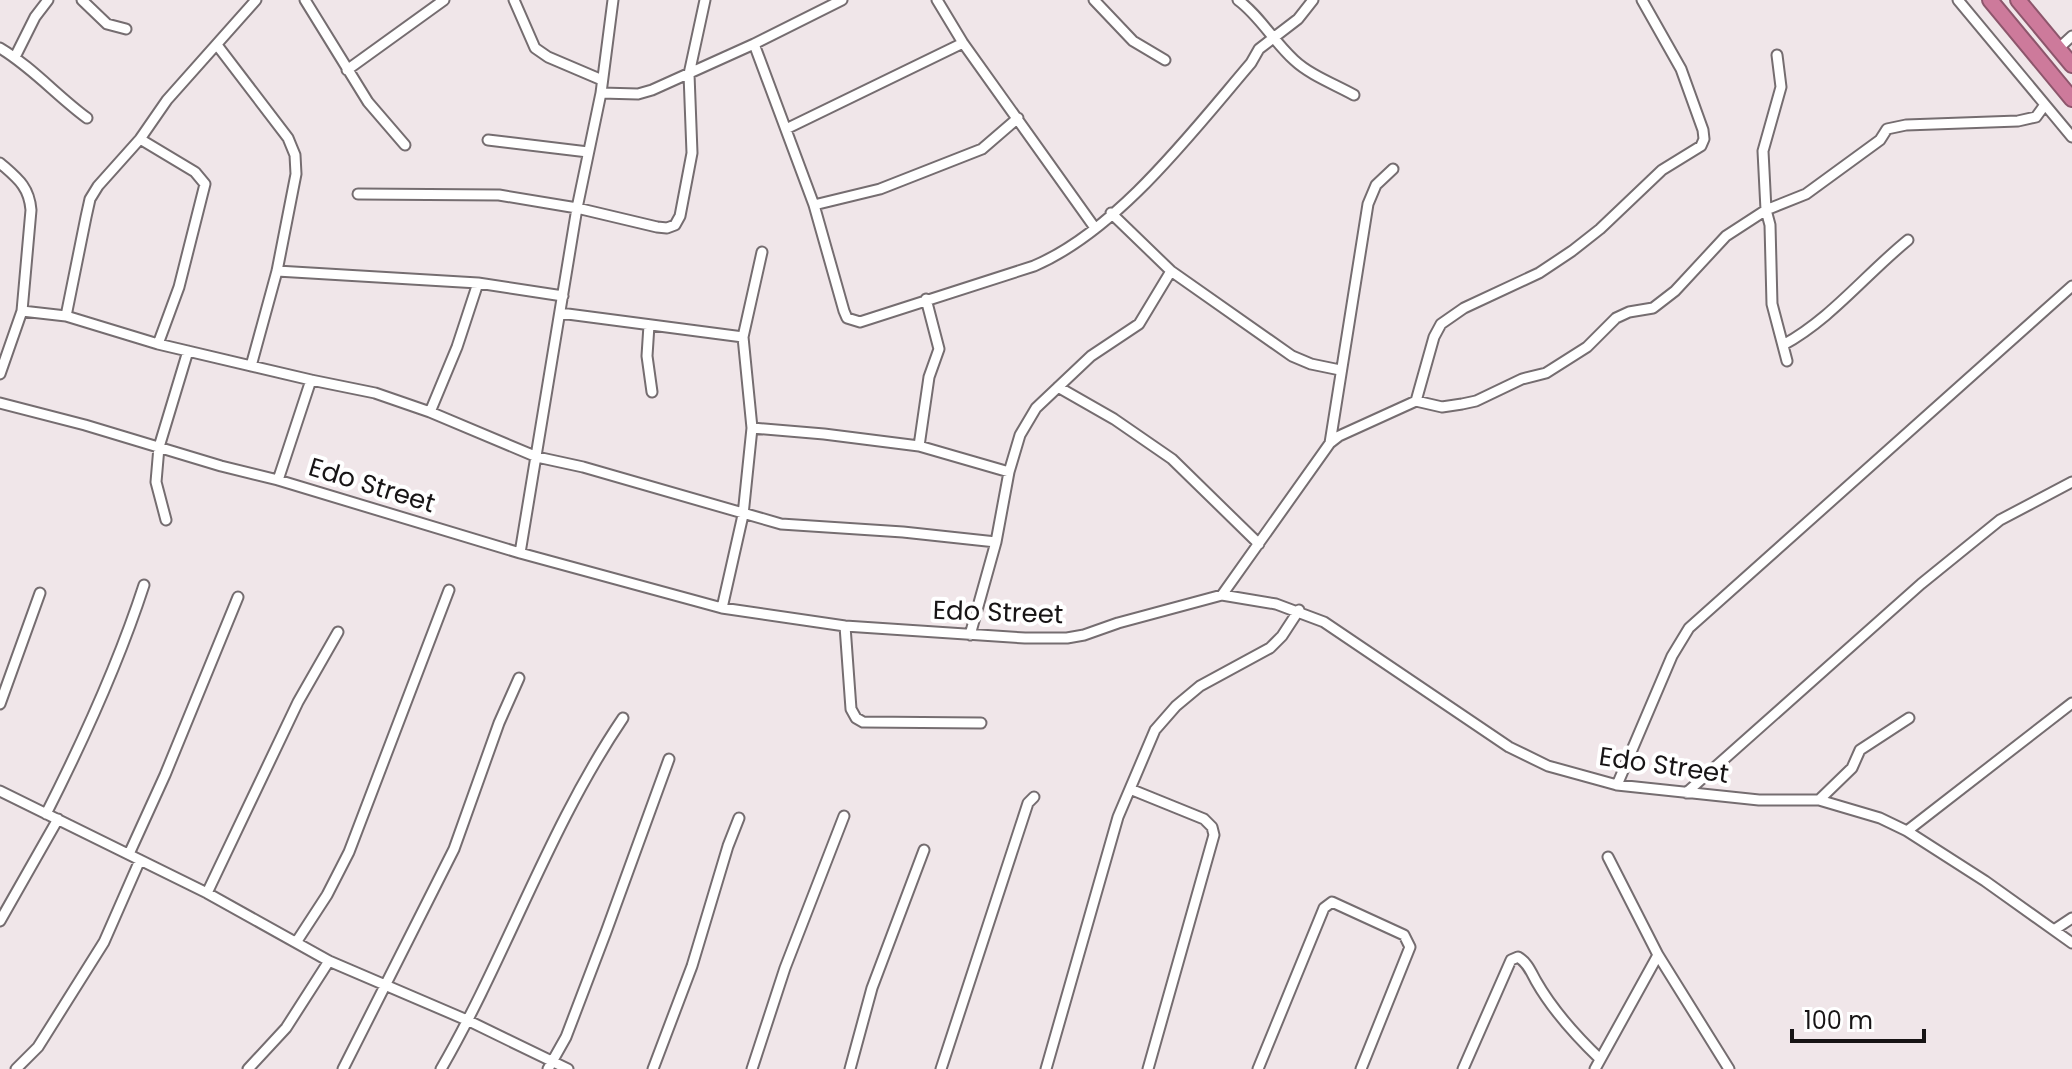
<svg xmlns="http://www.w3.org/2000/svg" width="2072" height="1069" font-family="Poppins,sans-serif">
<style>
.lines{fill:none;stroke-linecap:round;stroke-linejoin:round}
.minor-casing{stroke:#756d70;stroke-width:13}
.highway-casing{stroke:#8d566c;stroke-width:18}
.minor{stroke:#fff;stroke-width:9}
.highway{stroke:#cd7a9b;stroke-width:14}
.labels{text-anchor:middle;dominant-baseline:central;stroke-width:8;stroke-linejoin:round;paint-order:stroke}
.street-label{font-size:26px;fill:#171415;stroke:#fff}
</style>
<rect width="100%" height="100%" fill="#f0e6e9"/>
<g class="lines">
<defs>
<path id="minor" d="M 82,0 L 107,24 L 126,29
M 305,0 L 368,102 L 405,145
M 514,0 L 535,48 L 548,57 L 602,80
M 842,0 L 754,44 L 814,205 L 844,311 L 847,318 L 860,322 L 1034,266 C 1118,230 1192,132 1251,63 L 1259,49 L 1298,19 L 1313,0
M 937,0 L 963,43 L 1095,228
M 1094,0 L 1133,41 L 1165,60
M 1238,0 C 1260,16 1273,41 1294,60 C 1310,75 1334,84 1354,95
M 1958,0 L 2072,137
M 217,45 L 288,138 L 295,155 L 296,174 L 277,271 L 251,366
M 0,48 C 32,67 57,96 87,118
M 2059,48 L 2072,36
M 1777,55 L 1781,87 L 1763,151 L 1766,210 L 1770,225 L 1772,304 L 1787,361
M 15,57 L 35,17 L 48,0
M 347,70 L 444,0
M 601,93 L 638,94 L 652,90 L 754,44
M 786,129 L 963,43
M 140,139 L 195,172 L 205,184 L 179,287 L 158,344
M 488,140 L 588,152
M 0,163 C 17,178 29,186 31,210 L 22,311
M 358,194 L 499,195 L 577,208 L 657,227 L 667,228 L 675,225 L 680,216 L 692,153 L 689,74 L 705,0
M 814,205 L 880,189 L 982,149 L 1018,118
M 1111,213 L 1171,271 L 1292,356 L 1311,364 L 1340,370
M 277,271 L 478,283 L 563,296
M 560,313 L 743,337
M 66,316 L 158,344 L 311,380
M 649,325 L 647,356 L 652,392
M 1783,345 C 1831,319 1866,274 1908,240
M 0,374 L 22,311 L 66,316 L 86,217 L 90,199 L 98,186 L 140,139 L 167,100 L 256,0
M 1058,387 L 1114,419 L 1172,459 L 1259,544
M 1416,401 L 1442,407 L 1462,404 L 1476,401 L 1522,379 L 1546,373 L 1587,347 L 1616,318 L 1629,312 L 1653,308 L 1675,291 L 1726,236 L 1766,210 L 1806,194 L 1880,140 L 1887,129 L 1906,125 L 2018,121 L 2036,117 L 2044,106
M 0,403 L 85,425 L 221,466 L 278,480 L 520,553 L 722,608 L 845,626 L 1025,638 L 1067,638 L 1084,635 L 1118,623 L 1222,595 L 1276,604 L 1324,622 L 1509,747 L 1548,766 L 1617,785 L 1759,800 L 1819,800 L 1880,818 L 1907,831 L 1985,881 L 2072,943
M 430,412 L 457,347 L 478,283
M 752,428 L 824,434 L 919,446 L 1009,472
M 1330,443 L 1368,204 L 1376,185 L 1393,169
M 919,446 L 929,377 L 939,349 L 926,299
M 278,480 L 311,380 L 375,393 L 430,412 L 537,457 L 583,467 L 781,524 L 903,532 L 996,542
M 166,520 L 156,482 L 159,447 L 188,351
M 520,553 L 577,208 L 601,93 L 613,0
M 1222,595 L 1330,443 L 1339,436 L 1416,401 L 1434,337 L 1441,324 L 1464,308 L 1539,273 L 1572,251 L 1600,229 L 1662,170 L 1701,146 L 1704,139 L 1703,130 L 1681,69 L 1642,0
M 722,608 L 743,515 L 752,428 L 743,337 L 762,252
M 845,626 L 851,709 L 856,718 L 863,722 L 981,723
M 970,635 L 996,542 L 1009,472 L 1020,435 L 1036,408 L 1091,356 L 1139,324 L 1171,271
M 0,704 L 40,593
M 1617,785 L 1672,656 L 1689,628 L 2072,286
M 1130,789 L 1204,819 L 1212,827 L 1214,835 L 1148,1069
M 0,791 L 207,893 L 329,961 L 469,1021 L 568,1069
M 1686,793 L 1921,584 L 2000,520 L 2072,482
M 1819,800 L 1852,768 L 1860,750 L 1909,718
M 46,814 C 84,739 118,665 144,585
M 1907,831 L 2072,703
M 129,854 L 165,775 L 238,597
M 1608,857 L 1658,955 L 1729,1069
M 207,893 L 298,702 L 338,632
M 0,921 L 58,819
M 2054,930 L 2072,918
M 297,941 L 327,895 L 349,852 L 449,590
M 16,1069 L 38,1047 L 104,942 L 140,860
M 248,1069 L 286,1028 L 329,961
M 343,1069 L 454,849 L 499,723 L 519,678
M 441,1069 C 507,955 549,827 623,718
M 548,1069 L 566,1037 L 606,932 L 669,759
M 653,1069 L 692,966 L 728,846 L 739,818
M 752,1069 L 785,968 L 844,816
M 850,1069 L 872,988 L 924,850
M 941,1069 L 1028,803 L 1034,797
M 1046,1069 L 1118,817 L 1155,730 L 1176,706 L 1200,686 L 1270,648 L 1282,636 L 1299,610
M 1258,1069 L 1324,908 L 1332,902 L 1404,935 L 1410,947 L 1361,1069
M 1463,1069 L 1511,960 L 1518,957 C 1527,962 1531,972 1536,981 C 1553,1011 1575,1035 1600,1059
M 1595,1069 L 1658,955"/>
<path id="highway" d="M 1990,0 L 2072,99
M 2018,0 L 2072,65"/>
</defs>
<use href="#minor" class="minor-casing"/>
<use href="#highway" class="highway-casing"/>
<use href="#minor" class="minor"/>
<use href="#highway" class="highway"/>
</g>
<g class="labels">
<g class="street-label">
<text transform="translate(372 485) rotate(17)">Edo Street</text>
<text transform="translate(998 612) rotate(2)">Edo Street</text>
<text transform="translate(1664 765) rotate(8)">Edo Street</text>
</g>
</g>
<path d="M1792 1029v12h132v-12" fill="none" stroke="#171415" stroke-width="4"/>
<text x="1804" y="1029" font-size="24" fill="#171415" stroke="#ffffff" stroke-width="6" paint-order="stroke">100 m</text>
</svg>
